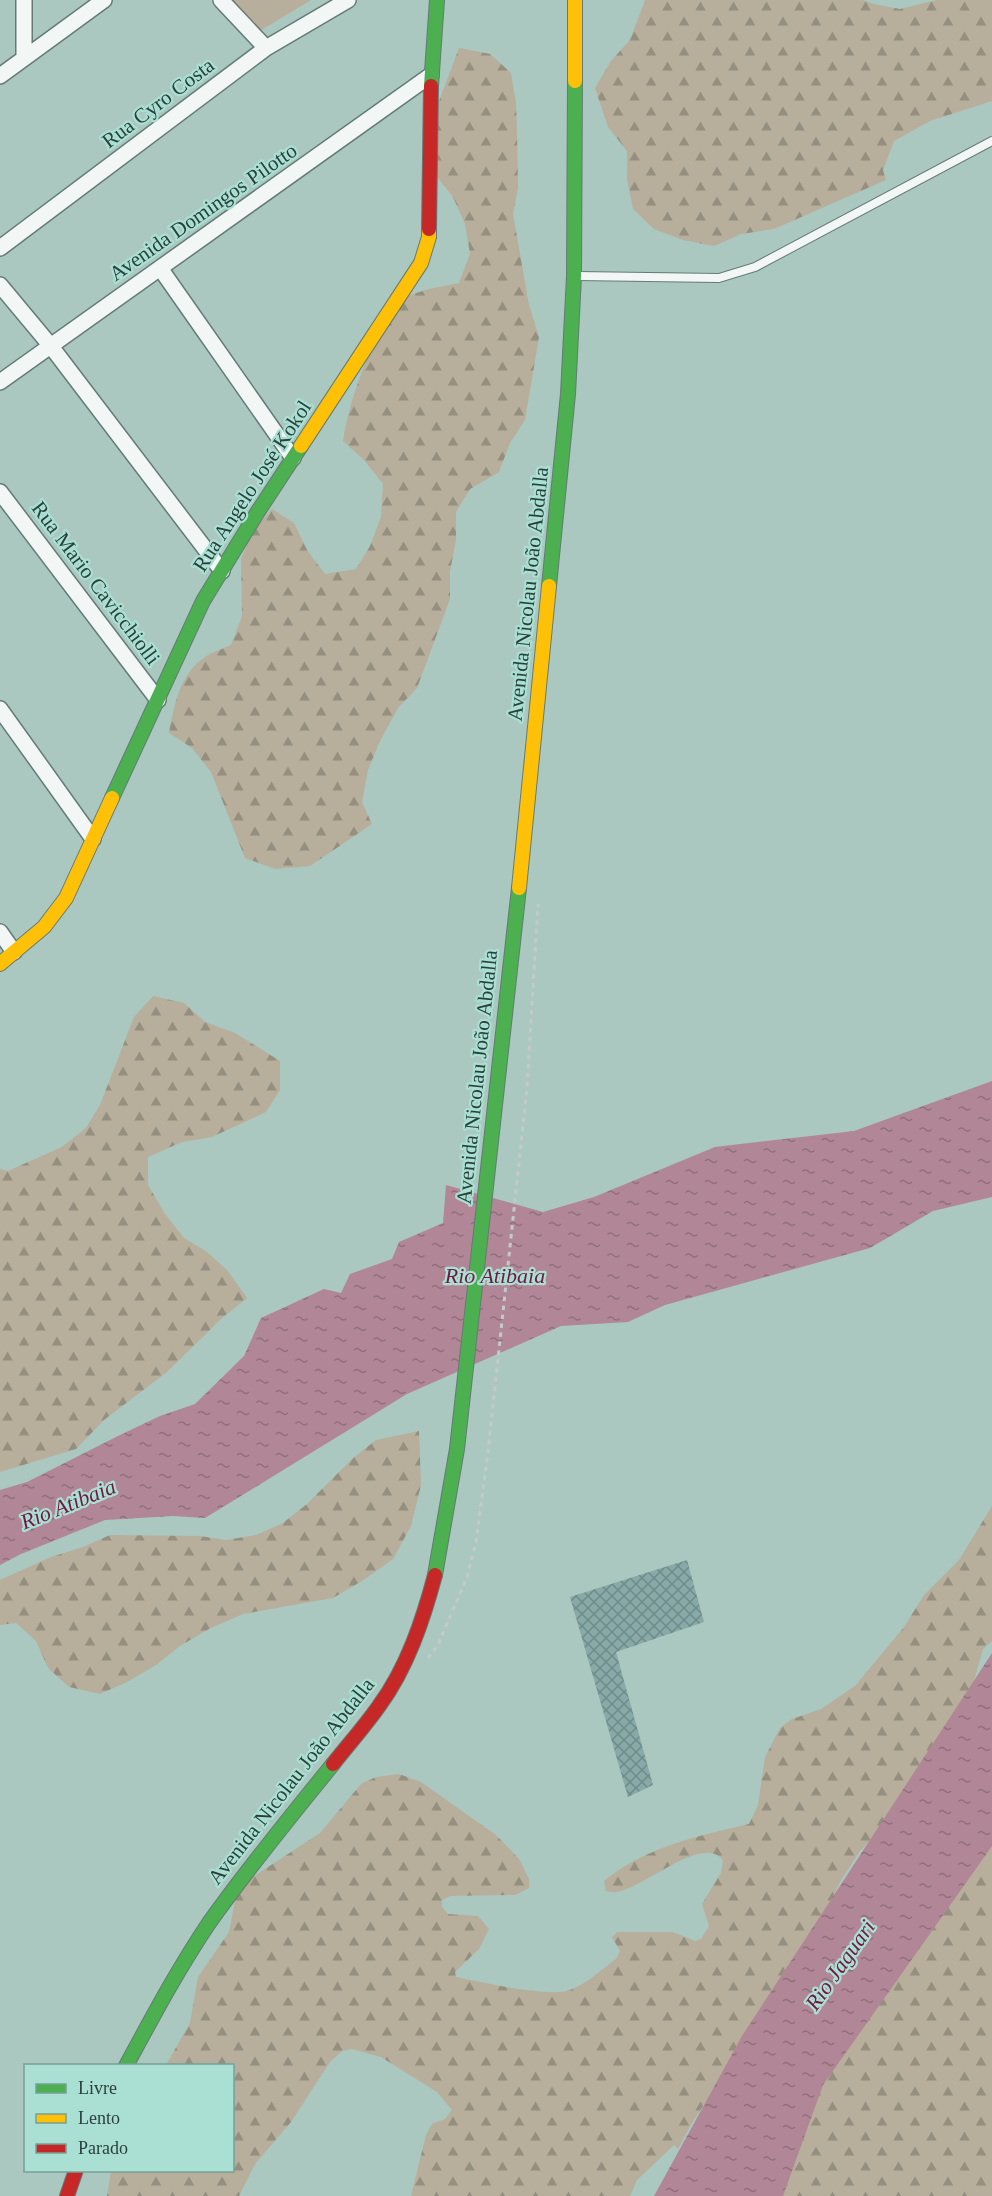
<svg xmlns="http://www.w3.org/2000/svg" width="992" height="2196" font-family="'Times New Roman',serif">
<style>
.forest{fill:url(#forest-firs)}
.park{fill:#b7ae9b}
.water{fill:url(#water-ripples)}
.building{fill:url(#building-cross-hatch)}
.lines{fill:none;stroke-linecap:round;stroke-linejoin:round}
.lane-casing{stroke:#647b76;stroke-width:10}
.street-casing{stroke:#647b76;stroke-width:18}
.fast-casing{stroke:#647b76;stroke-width:16}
.slow-casing{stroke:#647b76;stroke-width:16}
.jam-casing{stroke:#647b76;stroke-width:16}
.path{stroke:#c3cbc9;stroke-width:3;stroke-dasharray:4.5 4.5;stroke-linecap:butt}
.lane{stroke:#f2f7f6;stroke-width:8}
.street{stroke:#f2f7f6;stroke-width:15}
.fast{stroke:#4caf50;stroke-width:14}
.slow{stroke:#ffc107;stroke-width:14}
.jam{stroke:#c62828;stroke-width:14}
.labels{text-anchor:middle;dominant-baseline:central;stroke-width:4.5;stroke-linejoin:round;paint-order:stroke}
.street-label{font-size:21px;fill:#2a403a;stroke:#aae0d3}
.water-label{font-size:22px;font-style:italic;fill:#731842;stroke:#aae0d3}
</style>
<defs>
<pattern id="forest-firs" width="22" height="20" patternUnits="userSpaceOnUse" patternTransform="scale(1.5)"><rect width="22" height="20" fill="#b7ae9b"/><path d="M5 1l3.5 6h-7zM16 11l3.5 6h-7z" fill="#958f7f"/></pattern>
<pattern id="water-ripples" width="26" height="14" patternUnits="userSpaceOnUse" patternTransform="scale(1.5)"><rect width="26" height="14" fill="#b18696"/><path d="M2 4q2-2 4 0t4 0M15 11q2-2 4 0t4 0" fill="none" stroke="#906f7b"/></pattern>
<pattern id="building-cross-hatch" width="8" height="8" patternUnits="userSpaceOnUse" patternTransform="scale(1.5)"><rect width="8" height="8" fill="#87a9a7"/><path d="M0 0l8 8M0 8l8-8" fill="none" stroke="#6f8b89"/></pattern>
</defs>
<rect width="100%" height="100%" fill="#aac7c0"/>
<path class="forest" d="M 645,0 L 863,0 L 874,4 L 900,9 L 937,0 L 992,0 L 992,101 L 930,121 L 894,141 L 883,170 L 886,180 L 774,229 L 741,234 L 714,246 L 683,240 L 654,229 L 633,209 L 627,179 L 627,151 L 608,127 L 595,88 L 611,61 L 630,40 Z
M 459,48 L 490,54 L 511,73 L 516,103 L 517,132 L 518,188 L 513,214 L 529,305 L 539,337 L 525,420 L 510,443 L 499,472 L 470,489 L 456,512 L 456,540 L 450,571 L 450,599 L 417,688 L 398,708 L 380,741 L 368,770 L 362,802 L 372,824 L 310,866 L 275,869 L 245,858 L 211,772 L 192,748 L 169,733 C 174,706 180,673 205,657 C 212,652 223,649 231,645 L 242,616 L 241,559 L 253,530 L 272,509 L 294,523 L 307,550 L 325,574 L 356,569 L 370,546 L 381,517 L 383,484 L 364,460 L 343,441 C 350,395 373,338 397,299 L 429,289 L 459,283 L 470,254 L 465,224 L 453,197 L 434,173 L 424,141 Z
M 153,996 L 184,1003 L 205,1022 L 235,1033 L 280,1061 L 280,1090 L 266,1112 L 212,1137 L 182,1142 L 148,1157 L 148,1185 L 165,1214 L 184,1238 L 207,1252 L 228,1271 L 247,1298 L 221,1319 L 167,1372 L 104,1420 L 76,1449 L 0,1472 L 0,1169 L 8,1171 L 62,1147 L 86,1128 L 100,1105 L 134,1017 Z
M 419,1431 L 421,1485 L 411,1526 L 393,1559 L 362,1581 L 333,1598 L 243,1614 L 209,1629 L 180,1646 L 156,1665 L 127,1682 L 100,1694 L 69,1687 L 48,1668 L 36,1641 L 16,1623 L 0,1625 L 0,1580 L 51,1557 L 83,1547 L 110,1535 L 200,1536 L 226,1540 L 256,1535 L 283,1523 L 307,1504 L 352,1459 L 376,1440 Z
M 992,1506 L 992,1641 L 983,1649 L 968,1702 L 907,1801 L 860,1851 L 840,1882 L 815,1936 L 692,2123 L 678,2149 L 674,2145 L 637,2180 L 630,2196 L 411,2196 L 426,2135 L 432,2124 L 445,2119 L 452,2110 L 437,2092 L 381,2057 L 352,2049 L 342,2051 L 330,2062 L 291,2122 L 255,2164 L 239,2196 L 107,2196 L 111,2171 L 232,2170 L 232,2066 L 166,2065 L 190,2023 L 198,1977 L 229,1932 L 236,1895 L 242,1884 L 320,1833 L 361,1784 L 376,1777 L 399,1774 L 421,1782 L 496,1835 L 519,1859 L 529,1879 L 529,1888 L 515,1895 L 450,1896 L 442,1900 L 442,1907 L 448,1914 L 478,1916 L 489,1929 L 479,1949 L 455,1972 L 456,1977 C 481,1982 549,1998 570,1990 C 587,1984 602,1969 616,1959 L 620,1951 L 612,1937 L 617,1932 L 673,1932 L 695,1941 L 701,1939 L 709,1926 L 702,1904 L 721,1873 L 723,1860 C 702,1833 642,1890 616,1892 C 613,1893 609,1891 606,1891 L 604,1881 C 645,1847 698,1836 749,1824 L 758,1805 L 765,1757 L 780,1728 L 792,1719 L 821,1709 L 855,1686 L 904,1627 L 924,1595 L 959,1560 Z
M 992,1802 L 992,2196 L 738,2196 Z"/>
<path class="park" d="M 227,0 L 311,0 L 258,32 Z"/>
<path class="water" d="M 992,1081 L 992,1197 L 933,1211 L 870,1248 L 665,1305 L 628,1322 L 561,1326 L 407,1394 L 205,1518 L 173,1516 L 105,1520 L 21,1554 L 0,1565 L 0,1490 L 27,1482 L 118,1436 L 160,1416 L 195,1404 L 244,1356 L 261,1318 L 324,1289 L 341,1293 L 350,1274 L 392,1259 L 399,1242 L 443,1223 L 446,1185 L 543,1212 L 594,1197 L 715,1147 L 854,1131 Z
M 992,1653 L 992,1846 L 823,2085 L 783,2196 L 654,2196 L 742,2036 Z"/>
<path class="building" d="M 687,1560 L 704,1622 L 616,1652 L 653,1785 L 628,1797 L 570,1597 Z"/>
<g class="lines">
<defs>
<path id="lane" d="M 577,276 L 719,278 L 755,267 L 992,141"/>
<path id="street" d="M 24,0 L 24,57
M 221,0 L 266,48
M 0,76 L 104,0
M 0,248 L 266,48 L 348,0
M 160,268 L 293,458
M 0,285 L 50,345 L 222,571
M 0,382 L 431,75
M 0,492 L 158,700
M 0,709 L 93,839
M 0,932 L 14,952"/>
<path id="fast" d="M 431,86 L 437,0
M 549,586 L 568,394 L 574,276 L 575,81
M 112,798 L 203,601 L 257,513 L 301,446
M 435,1575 L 457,1449 L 519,888
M 126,2066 C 152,2018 178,1969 209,1923 C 248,1868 291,1816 333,1764"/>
<path id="slow" d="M 575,81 L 575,0
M 301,446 L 421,263 L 429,237 L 429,229
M 519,888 L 549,586
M 0,964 L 44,927 L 66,898 L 112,798"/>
<path id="jam" d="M 429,229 L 431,86
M 333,1764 C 348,1745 365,1726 379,1706 C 407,1668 423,1620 435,1575
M 67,2196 L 76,2170"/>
</defs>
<use href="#lane" class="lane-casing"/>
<use href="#street" class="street-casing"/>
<use href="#fast" class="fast-casing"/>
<use href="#slow" class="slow-casing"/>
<use href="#jam" class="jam-casing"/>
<path class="path" d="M 428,1658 L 438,1645 L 467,1577 L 476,1542 L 488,1452 L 527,1088 L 538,904"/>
<use href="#lane" class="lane"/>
<use href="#street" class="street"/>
<use href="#fast" class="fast"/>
<use href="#slow" class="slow"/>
<use href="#jam" class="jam"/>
</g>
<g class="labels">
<g class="street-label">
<text transform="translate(158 103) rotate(-37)">Rua Cyro Costa</text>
<text transform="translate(203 212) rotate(-35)">Avenida Domingos Pilotto</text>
<text transform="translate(252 486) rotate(-57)">Rua Angelo José Kokol</text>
<text transform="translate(96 583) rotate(53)">Rua Mario Cavicchiolli</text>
<text transform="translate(528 594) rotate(-84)">Avenida Nicolau João Abdalla</text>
<text transform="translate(477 1077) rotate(-84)">Avenida Nicolau João Abdalla</text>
<text transform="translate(291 1781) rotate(-52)">Avenida Nicolau João Abdalla</text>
</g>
<g class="water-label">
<text x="495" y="1275">Rio Atibaia</text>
<text transform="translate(68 1504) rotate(-22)">Rio Atibaia</text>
<text transform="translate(840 1965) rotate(-55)">Rio Jaguari</text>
</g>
</g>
<rect x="24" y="2064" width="210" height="108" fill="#aae0d3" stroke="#77a096" stroke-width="1.5"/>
<rect x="36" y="2084" width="30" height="9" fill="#4caf50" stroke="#77a096" stroke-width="1.5"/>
<text x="78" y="2094" font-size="18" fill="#2a403a">Livre</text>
<rect x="36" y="2114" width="30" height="9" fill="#ffc107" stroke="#77a096" stroke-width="1.5"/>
<text x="78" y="2124" font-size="18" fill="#2a403a">Lento</text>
<rect x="36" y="2144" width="30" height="9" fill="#c62828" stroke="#77a096" stroke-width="1.5"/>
<text x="78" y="2154" font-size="18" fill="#2a403a">Parado</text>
</svg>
